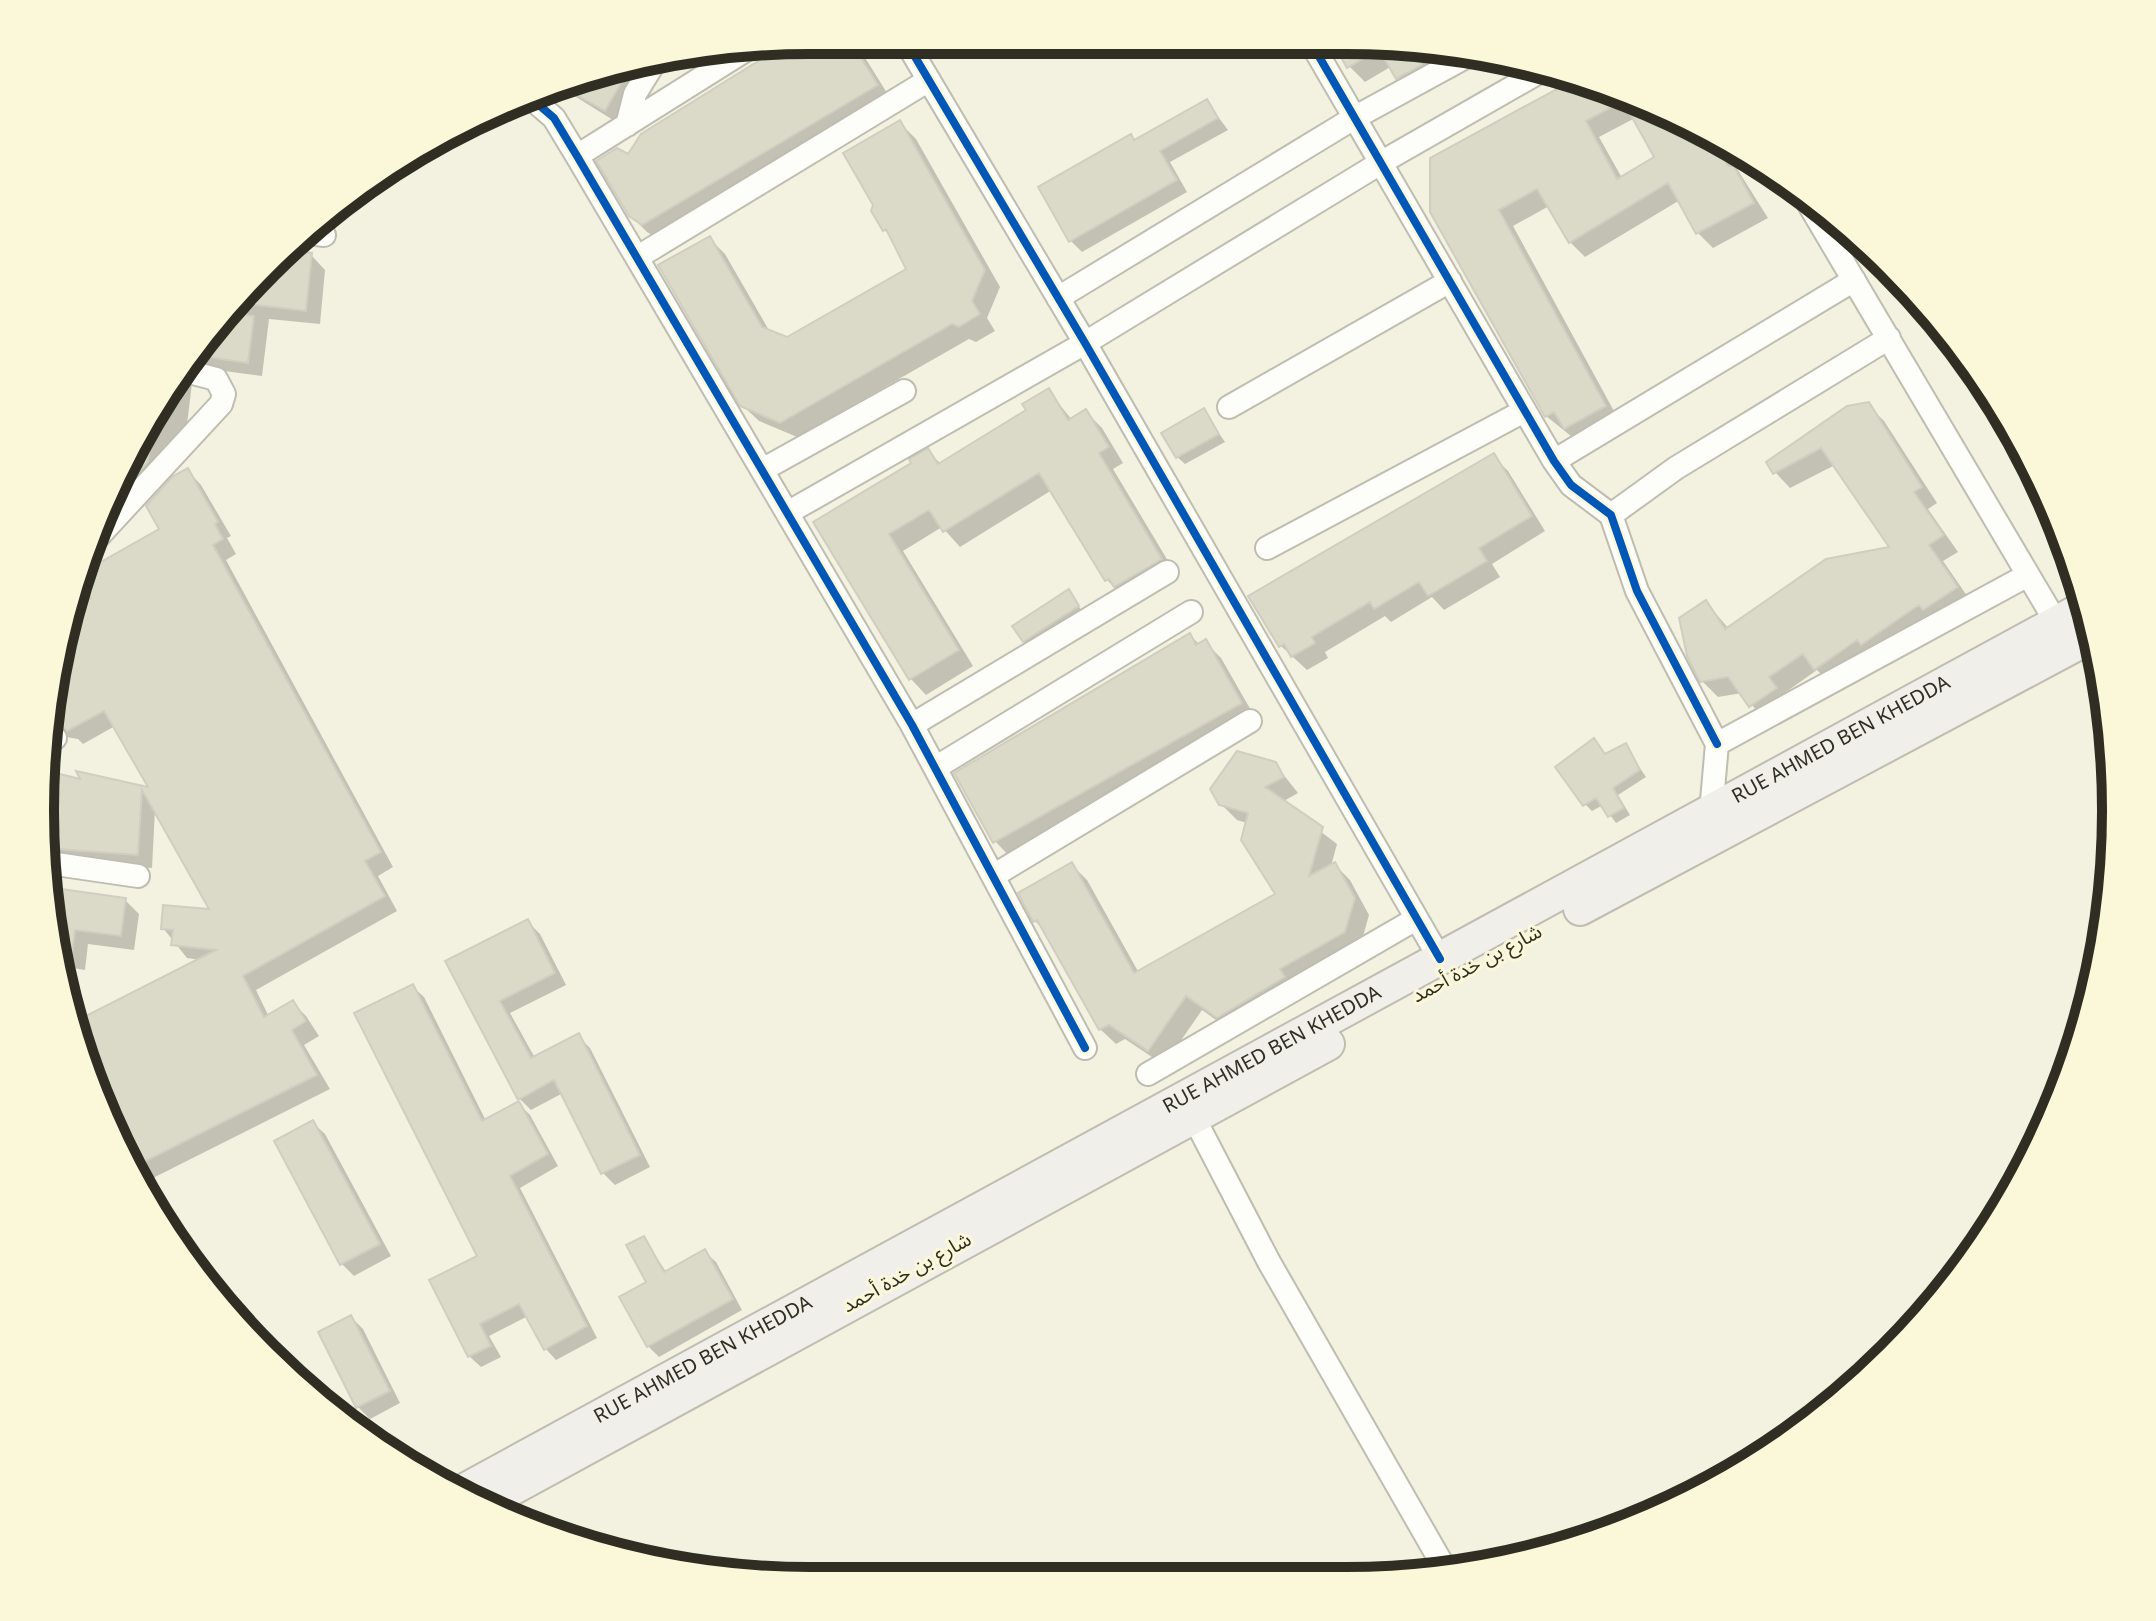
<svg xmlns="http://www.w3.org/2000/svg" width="2156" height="1621" font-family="Georgia,'Noto Sans Arabic',serif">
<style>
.shadow{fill:#0003;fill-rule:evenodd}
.building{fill:#dbd9c7;stroke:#cfcec1;stroke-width:2;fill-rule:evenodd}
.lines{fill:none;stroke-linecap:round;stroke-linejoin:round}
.minor-casing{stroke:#bebdb0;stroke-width:26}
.secondary-casing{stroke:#bebdb0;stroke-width:36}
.minor{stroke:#fdfdfa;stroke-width:22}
.secondary{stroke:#f0efea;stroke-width:32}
.cycleway-casing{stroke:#fbf8d9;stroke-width:13}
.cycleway{stroke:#0057b8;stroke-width:8}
.labels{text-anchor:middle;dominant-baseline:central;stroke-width:6;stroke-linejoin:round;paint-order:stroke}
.street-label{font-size:20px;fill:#302e23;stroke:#fbf8d9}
.rim{fill:none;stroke:#302e23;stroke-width:10}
</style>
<rect width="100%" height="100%" fill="#f3f2e1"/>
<path class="shadow" d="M 810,40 L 854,40 L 892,101 L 659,239 L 647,232 L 630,215 L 628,157 Z
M 1334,41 L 1395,42 L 1432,48 L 1421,54 L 1436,81 L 1414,93 L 1392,66 L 1365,82 L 1349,66 Z
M 663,60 L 621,125 L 560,87 L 611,66 Z
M 1579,79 L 1687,120 L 1719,140 L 1768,218 L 1713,248 L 1698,233 L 1680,200 L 1585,257 L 1570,242 L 1549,206 L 1513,226 L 1620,422 L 1581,444 L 1546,416 L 1432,212 ZM 1635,118 L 1656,157 L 1622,178 L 1599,137 Z
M 1207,102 L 1228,130 L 1170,162 L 1187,192 L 1082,252 L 1071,241 L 1040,188 L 1130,136 L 1136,142 Z
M 900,123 L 916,139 L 1000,287 L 987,318 L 995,331 L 976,342 L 969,339 L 797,437 L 759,421 L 742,405 L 709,238 L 725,254 L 770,332 L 787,339 L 908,270 L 894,239 L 884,230 Z
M 392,168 L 392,181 L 377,180 Z
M 340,209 L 339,218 L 329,217 Z
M 311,255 L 325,270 L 320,324 L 269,319 L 262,376 L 194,367 L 184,449 L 164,446 L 162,477 L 134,507 L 108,504 L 120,469 L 265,266 Z
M 1048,390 L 1072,420 L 1086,412 L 1102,428 L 1123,463 L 1113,469 L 1177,576 L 1123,596 L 1107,580 L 1052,490 L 960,547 L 942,527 L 903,551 L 973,666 L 926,695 L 911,679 L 816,522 L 914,464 L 928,451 L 941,464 L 1029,411 Z
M 1868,405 L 1884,421 L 1937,503 L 1928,509 L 1958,552 L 1943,561 L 1972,603 L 1831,684 L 1817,670 L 1783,694 L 1791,705 L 1766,722 L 1742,693 L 1718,697 L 1702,681 L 1706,602 L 1729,629 L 1892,549 L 1835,465 L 1790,488 L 1775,472 Z
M 1204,411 L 1225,442 L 1185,464 L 1177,457 Z
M 1493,456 L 1508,471 L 1545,531 L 1492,564 L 1500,577 L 1444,610 L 1432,597 L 1391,622 L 1385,616 L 1325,652 L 1328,658 L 1307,670 L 1281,646 Z
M 187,470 L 201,485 L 231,536 L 227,538 L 236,554 L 226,560 L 393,867 L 378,876 L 397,911 L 256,990 L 269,1017 L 292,1002 L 306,1016 L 319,1036 L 304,1045 L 330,1089 L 143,1183 L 81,1059 L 74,1024 L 201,960 L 187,958 L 163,928 L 212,911 L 155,810 L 152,868 L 42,861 L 47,773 L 151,790 L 115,726 L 83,744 L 78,739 L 66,737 L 51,723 L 73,676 L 94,598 L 162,530 Z
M 1072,595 L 1081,610 L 1027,644 L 1024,641 Z
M 1190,635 L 1200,645 L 1205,642 L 1221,658 L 1256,719 L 1010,857 L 995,841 Z
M 1594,741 L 1606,756 L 1625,746 L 1646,777 L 1618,795 L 1630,815 L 1616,823 L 1603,805 L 1592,811 L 1585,804 Z
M 1275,764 L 1298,793 L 1282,802 L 1337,844 L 1331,866 L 1334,864 L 1350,880 L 1369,915 L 1360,947 L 1233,1032 L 1202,1010 L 1164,1065 L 1125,1039 L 1116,1044 L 1100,1029 L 1046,932 L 1035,921 L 1072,865 L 1087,880 L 1139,973 L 1278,895 L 1247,823 L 1237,820 L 1221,804 Z
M 48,890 L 125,900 L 139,914 L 134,950 L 88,944 L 85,970 L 73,968 L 71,982 L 66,981 Z
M 528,922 L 540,934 L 566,985 L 510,1013 L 535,1058 L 578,1036 L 590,1048 L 650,1167 L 615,1185 L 603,1173 L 563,1093 L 531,1110 L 519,1098 L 447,962 Z
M 412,986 L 424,997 L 486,1121 L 519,1104 L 530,1115 L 558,1166 L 520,1188 L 597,1338 L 556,1360 L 545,1348 L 528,1316 L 489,1336 L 501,1357 L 481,1367 L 469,1356 L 479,1257 Z
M 313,1123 L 325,1134 L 391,1256 L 354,1276 L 342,1264 L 276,1142 Z
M 643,1238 L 667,1273 L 705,1252 L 716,1262 L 742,1310 L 659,1357 L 648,1346 L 648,1283 Z
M 351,1317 L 363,1329 L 400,1403 L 370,1419 L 358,1407 Z"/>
<path class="building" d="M 810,40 L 850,40 L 878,85 L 642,225 L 629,216 L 596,161 L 617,148 L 628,154 L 641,134 L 787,43 Z
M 1332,41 L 1410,44 L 1422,65 L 1396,79 L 1379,49 L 1347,68 Z
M 632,64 L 605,111 L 562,87 L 611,66 Z
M 1577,78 L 1687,120 L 1711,135 L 1728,166 L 1734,166 L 1754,203 L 1696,234 L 1668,183 L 1569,243 L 1537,189 L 1499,210 L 1606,406 L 1564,429 L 1554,412 L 1545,417 L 1430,212 L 1430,158 ZM 1623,101 L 1654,157 L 1617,179 L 1586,121 Z
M 1207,99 L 1218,118 L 1160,151 L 1177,180 L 1069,242 L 1038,187 L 1131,134 L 1134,140 Z
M 900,120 L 985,270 L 972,301 L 980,314 L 959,327 L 952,324 L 780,423 L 740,406 L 658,265 L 710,236 L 762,327 L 787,337 L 906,269 L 886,229 L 883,231 L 871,211 L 873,205 L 843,153 Z
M 286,250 L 312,253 L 306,311 L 239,303 L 265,266 Z
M 232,313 L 254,316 L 248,363 L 201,356 Z
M 1049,388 L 1068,420 L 1086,409 L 1109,447 L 1099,453 L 1162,559 L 1114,587 L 1109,579 L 1105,581 L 1039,473 L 943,532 L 929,510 L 889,534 L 959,650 L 909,680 L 813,522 L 911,463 L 909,459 L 928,448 L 938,464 L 1026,410 L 1022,404 Z
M 1869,402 L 1922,487 L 1914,492 L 1944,535 L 1929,545 L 1958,587 L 1923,610 L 1919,605 L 1861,645 L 1857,640 L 1814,670 L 1803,654 L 1769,677 L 1777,688 L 1749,707 L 1728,677 L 1700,682 L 1687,656 L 1679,618 L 1706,600 L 1725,629 L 1826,559 L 1889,547 L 1821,448 L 1773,474 L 1766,462 L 1847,406 Z
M 1204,408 L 1219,434 L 1176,458 L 1161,433 Z
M 151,425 L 148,462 L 119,493 L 112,492 L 120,469 Z
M 1494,453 L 1532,516 L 1479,548 L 1487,561 L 1428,596 L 1419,582 L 1374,609 L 1370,602 L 1312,637 L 1315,643 L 1291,657 L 1284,644 L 1279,647 L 1248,596 Z
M 188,468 L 218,522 L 215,524 L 223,539 L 213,545 L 381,852 L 365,861 L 385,896 L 243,976 L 264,1017 L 293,1000 L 306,1021 L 292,1030 L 317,1075 L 134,1167 L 81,1059 L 74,1022 L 216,950 L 171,945 L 173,930 L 161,929 L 163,905 L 209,909 L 142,790 L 138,855 L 42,848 L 48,771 L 80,779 L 76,771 L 148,787 L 104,711 L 67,731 L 61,726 L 51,724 L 53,684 L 70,675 L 57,653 L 72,608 L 91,598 L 82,580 L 85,571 L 159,529 L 146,506 L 173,476 Z
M 1069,589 L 1079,606 L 1023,642 L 1012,626 Z
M 1190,633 L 1196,645 L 1206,639 L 1242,703 L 993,843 L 954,773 Z
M 1594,738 L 1605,754 L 1626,743 L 1640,770 L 1613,788 L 1624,808 L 1608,817 L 1596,798 L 1583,806 L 1555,767 Z
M 1237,751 L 1276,762 L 1284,777 L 1265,787 L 1323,827 L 1309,876 L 1335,862 L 1355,898 L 1345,932 L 1280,969 L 1285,977 L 1217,1018 L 1186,996 L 1148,1051 L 1109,1025 L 1099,1030 L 1037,920 L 1033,922 L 1018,893 L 1072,862 L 1134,973 L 1275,894 L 1241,840 L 1248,813 L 1219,805 L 1210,789 Z
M 47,887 L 126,898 L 121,936 L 75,930 L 69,978 L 65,978 Z
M 528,919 L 555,973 L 500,1001 L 531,1058 L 579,1033 L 640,1155 L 601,1174 L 554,1080 L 518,1100 L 445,961 Z
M 413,984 L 482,1121 L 519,1101 L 548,1154 L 510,1176 L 587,1326 L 544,1350 L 519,1304 L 480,1324 L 491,1346 L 468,1357 L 429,1280 L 477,1256 L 354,1013 Z
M 313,1120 L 380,1244 L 340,1265 L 274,1141 Z
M 644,1236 L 664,1272 L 705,1249 L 733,1299 L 647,1347 L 619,1297 L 646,1282 L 626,1245 Z
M 351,1315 L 390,1391 L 356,1408 L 318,1332 Z"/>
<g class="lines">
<defs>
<path id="minor" d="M 905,40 L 1085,343 L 1440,959
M 1310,41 L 1554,461 L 1571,485 L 1611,515 L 1637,591 L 1717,744
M 532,99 L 554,118 L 577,156 L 912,725 L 1085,1048
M 627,125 L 635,94 L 656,60
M 577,156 L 749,48
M 1801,191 L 2056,622
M 309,233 L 324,235
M 638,257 L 929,80
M 1058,298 L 1354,118 L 1471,54
M 1229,407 L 1450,281
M 1554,461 L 1854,280
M 764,469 L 904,391
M 789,512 L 1085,343 L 1382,162 L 1548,67
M 1611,515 L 1676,468 L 1889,338
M 96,539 L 221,404 L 224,394 L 216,379 L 189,372
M 1267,548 L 1524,411
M 912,725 L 1167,572
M 50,738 L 55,738
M 935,768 L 1191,612
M 1711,812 L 1717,744 L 2028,575
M 42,862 L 138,876
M 993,876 L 1250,721
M 1148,1074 L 1416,919
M 1193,1116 L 1269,1262 L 1448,1574"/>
<g id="secondary">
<path d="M 1580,909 L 2094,635"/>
<path id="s1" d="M 459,1493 L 2085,607"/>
<path d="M 484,1504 L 1328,1044"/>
</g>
</defs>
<use href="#minor" class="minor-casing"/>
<use href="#secondary" class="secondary-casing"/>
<use href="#minor" class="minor"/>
<use href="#secondary" class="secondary"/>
<defs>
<path id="cycleway" d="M 905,40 L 1085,343 L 1440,959
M 1310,41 L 1554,461 L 1571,485 L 1611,515 L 1637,591 L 1717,744
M 532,99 L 554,118 L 577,156 L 912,725 L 1085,1048"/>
</defs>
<use href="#cycleway" class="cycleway-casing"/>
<use href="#cycleway" class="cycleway"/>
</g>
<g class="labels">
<g class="street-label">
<text stroke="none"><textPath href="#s1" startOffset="1574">RUE AHMED BEN KHEDDA</textPath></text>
<text transform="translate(1477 964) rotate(-28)">شارع بن خدة أحمد</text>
<text stroke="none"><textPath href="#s1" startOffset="926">RUE AHMED BEN KHEDDA</textPath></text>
<text transform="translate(907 1273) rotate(-29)">شارع بن خدة أحمد</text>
<text stroke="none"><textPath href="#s1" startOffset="278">RUE AHMED BEN KHEDDA</textPath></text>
</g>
</g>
<path d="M0 0H2156V1621H0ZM810 54H1346A756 756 0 0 1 2102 810V811A756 756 0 0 1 1346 1567H810A756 756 0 0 1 54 811V810A756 756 0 0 1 810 54Z" fill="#fbf8d9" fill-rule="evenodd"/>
<path class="rim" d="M810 54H1346A756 756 0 0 1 2102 810V811A756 756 0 0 1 1346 1567H810A756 756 0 0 1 54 811V810A756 756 0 0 1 810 54Z"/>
</svg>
